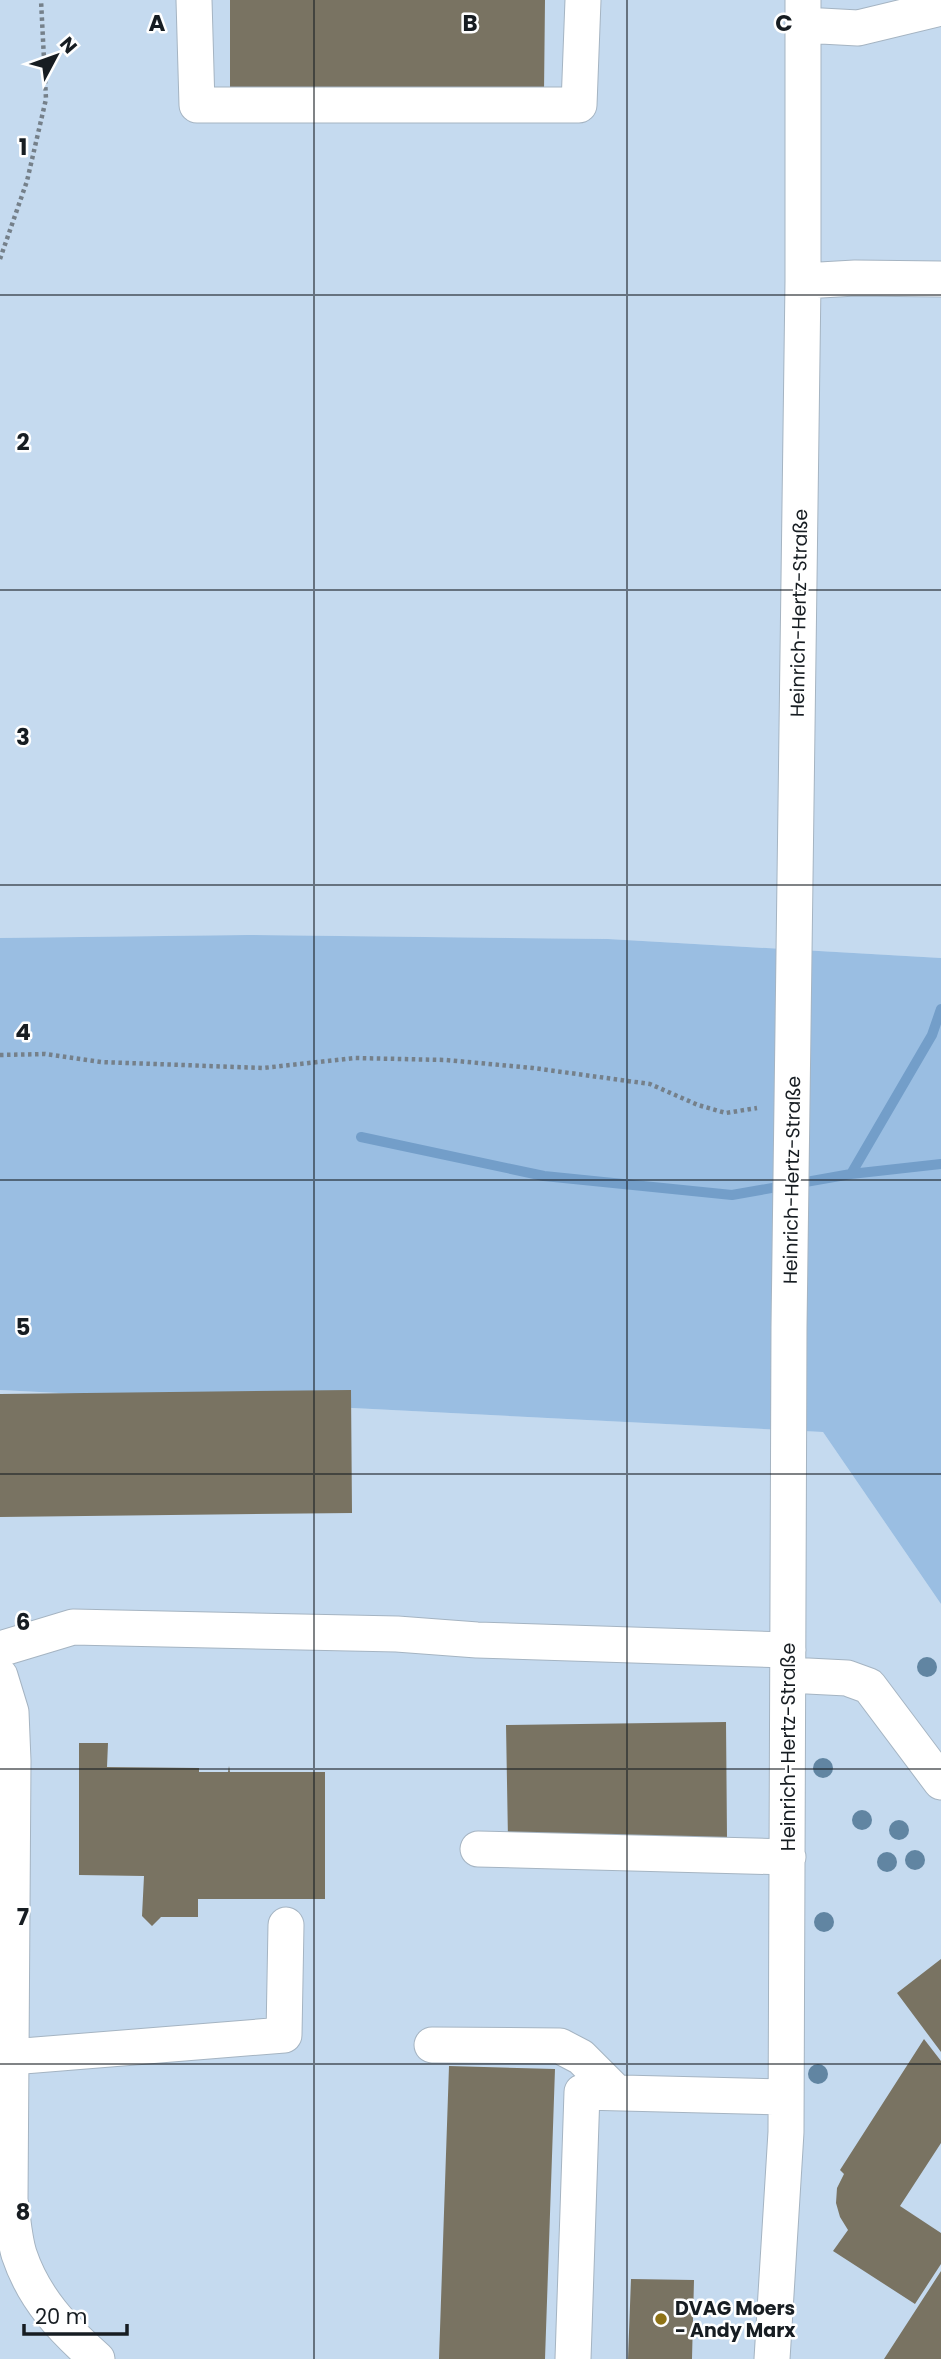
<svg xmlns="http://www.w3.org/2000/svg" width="941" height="2359" font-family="Poppins,sans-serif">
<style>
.built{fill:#c5daef}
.green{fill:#9abee2}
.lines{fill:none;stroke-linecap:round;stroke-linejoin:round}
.stream{stroke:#739ec9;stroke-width:10}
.building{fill:#797362}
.minor-casing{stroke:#a5b4c2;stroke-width:37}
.path{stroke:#75808a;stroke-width:4.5;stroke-dasharray:3.5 3.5;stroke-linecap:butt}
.minor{stroke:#fff;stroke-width:35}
.tree{fill:#6185a2}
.grid{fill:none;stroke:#171d22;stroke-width:2;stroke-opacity:0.55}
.poi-dot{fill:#8f7317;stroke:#fff;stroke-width:2.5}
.labels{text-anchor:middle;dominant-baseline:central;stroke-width:5;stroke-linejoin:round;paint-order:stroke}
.street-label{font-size:19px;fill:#171d22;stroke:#fff}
.poi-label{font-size:19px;font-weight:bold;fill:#171d22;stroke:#fff;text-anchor:start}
.grid-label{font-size:23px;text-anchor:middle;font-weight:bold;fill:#171d22;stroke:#fff;stroke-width:5;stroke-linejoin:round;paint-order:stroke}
</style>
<rect width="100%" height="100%" fill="#d5e4f3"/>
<path class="built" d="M 0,0 L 941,0 L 941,958 L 608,939 L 247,935 L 0,938 Z
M 0,1390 L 823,1432 L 941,1604 L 941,2359 L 0,2359 Z"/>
<path class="green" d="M 247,935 L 608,939 L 941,958 L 941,1604 L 823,1432 L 0,1390 L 0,938 Z"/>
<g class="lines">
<path class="stream" d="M 361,1137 L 544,1176 L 732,1195 L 851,1174 L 941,1164
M 851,1174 L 932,1035 L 941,1009"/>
</g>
<path class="building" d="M 230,0 L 545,0 L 544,92 L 230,89 Z
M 351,1390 L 352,1513 L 0,1517 L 0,1394 Z
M 726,1722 L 727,1838 L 508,1840 L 506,1725 Z
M 79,1743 L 108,1743 L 107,1767 L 199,1768 L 199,1772 L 228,1772 L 229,1766 L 230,1772 L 325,1772 L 325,1899 L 198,1899 L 198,1917 L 161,1917 L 152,1926 L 142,1916 L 144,1876 L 79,1875 Z
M 941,1959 L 941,2052 L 897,1993 Z
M 924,2039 L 941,2061 L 941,2143 L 900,2206 L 941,2233 L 941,2264 L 915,2304 L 833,2251 L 848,2230 L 840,2217 L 836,2203 L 837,2188 L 844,2174 L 840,2170 Z
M 449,2066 L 555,2069 L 545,2359 L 439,2359 Z
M 941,2271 L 941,2359 L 884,2359 Z
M 631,2279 L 694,2280 L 692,2359 L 628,2359 Z"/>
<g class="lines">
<defs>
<path id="minor" d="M 194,0 L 197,105 L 579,105 L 583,0
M 803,25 L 858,28 L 941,8
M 803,281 L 855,278 L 941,279
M 0,1649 L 73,1627 L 397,1634 L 477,1640 L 788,1650
M 788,1675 L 847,1678 L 869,1686 L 941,1782
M 0,1676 L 11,1712 L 13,1761 L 10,2200 C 13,2218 14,2238 19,2254 C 34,2299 63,2329 97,2359
M 478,1849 L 788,1857
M 432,2045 L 560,2046 L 581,2057 L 616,2092
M 11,2057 L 284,2035 L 286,1925
M 573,2359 L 582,2092 L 786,2097
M 772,2359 L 786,2132 L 789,1327 L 803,281 L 803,0"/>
</defs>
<use href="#minor" class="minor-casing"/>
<path class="path" d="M 0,259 L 27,181 L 46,99 L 41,0
M 0,1055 L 45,1054 L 101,1062 L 263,1068 L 355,1058 L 446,1060 L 533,1068 L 650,1084 L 698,1105 L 726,1113 L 757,1108"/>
<use href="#minor" class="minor"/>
</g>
<g class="tree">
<circle cx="927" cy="1667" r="10"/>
<circle cx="823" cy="1768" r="10"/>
<circle cx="862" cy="1820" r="10"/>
<circle cx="899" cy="1830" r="10"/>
<circle cx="915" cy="1860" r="10"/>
<circle cx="887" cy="1862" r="10"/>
<circle cx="824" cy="1922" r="10"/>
<circle cx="818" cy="2074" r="10"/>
</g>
<path class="grid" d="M 314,0 L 314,2359M 627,0 L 627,2359M 0,295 L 941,295M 0,590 L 941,590M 0,885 L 941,885M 0,1180 L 941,1180M 0,1474 L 941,1474M 0,1769 L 941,1769M 0,2064 L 941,2064"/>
<circle class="poi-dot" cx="661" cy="2319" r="7"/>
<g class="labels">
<g class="street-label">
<text transform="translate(799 613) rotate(-89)">Heinrich-Hertz-Straße</text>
<text transform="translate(792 1180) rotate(-89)">Heinrich-Hertz-Straße</text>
<text transform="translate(788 1747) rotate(-90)">Heinrich-Hertz-Straße</text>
</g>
<g class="poi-label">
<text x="675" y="2308">DVAG Moers<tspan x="675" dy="22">- Andy Marx</tspan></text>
</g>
</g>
<g class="grid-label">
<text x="157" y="31">A</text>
<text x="470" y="31">B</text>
<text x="784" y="31">C</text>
<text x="23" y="155">1</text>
<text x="23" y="450">2</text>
<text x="23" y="745">3</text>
<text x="23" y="1040">4</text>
<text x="23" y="1335">5</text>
<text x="23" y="1630">6</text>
<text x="23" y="1925">7</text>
<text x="23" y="2220">8</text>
</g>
<g transform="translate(56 56) rotate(49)" stroke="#ffffff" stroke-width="5" paint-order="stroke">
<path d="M0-5L12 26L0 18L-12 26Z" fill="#171d22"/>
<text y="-10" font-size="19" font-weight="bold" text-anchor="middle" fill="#171d22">N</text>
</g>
<path d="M24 2324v10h103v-10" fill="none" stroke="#171d22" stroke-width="3.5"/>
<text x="35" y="2324" font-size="21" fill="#171d22" stroke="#ffffff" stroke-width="5" paint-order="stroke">20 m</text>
</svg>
